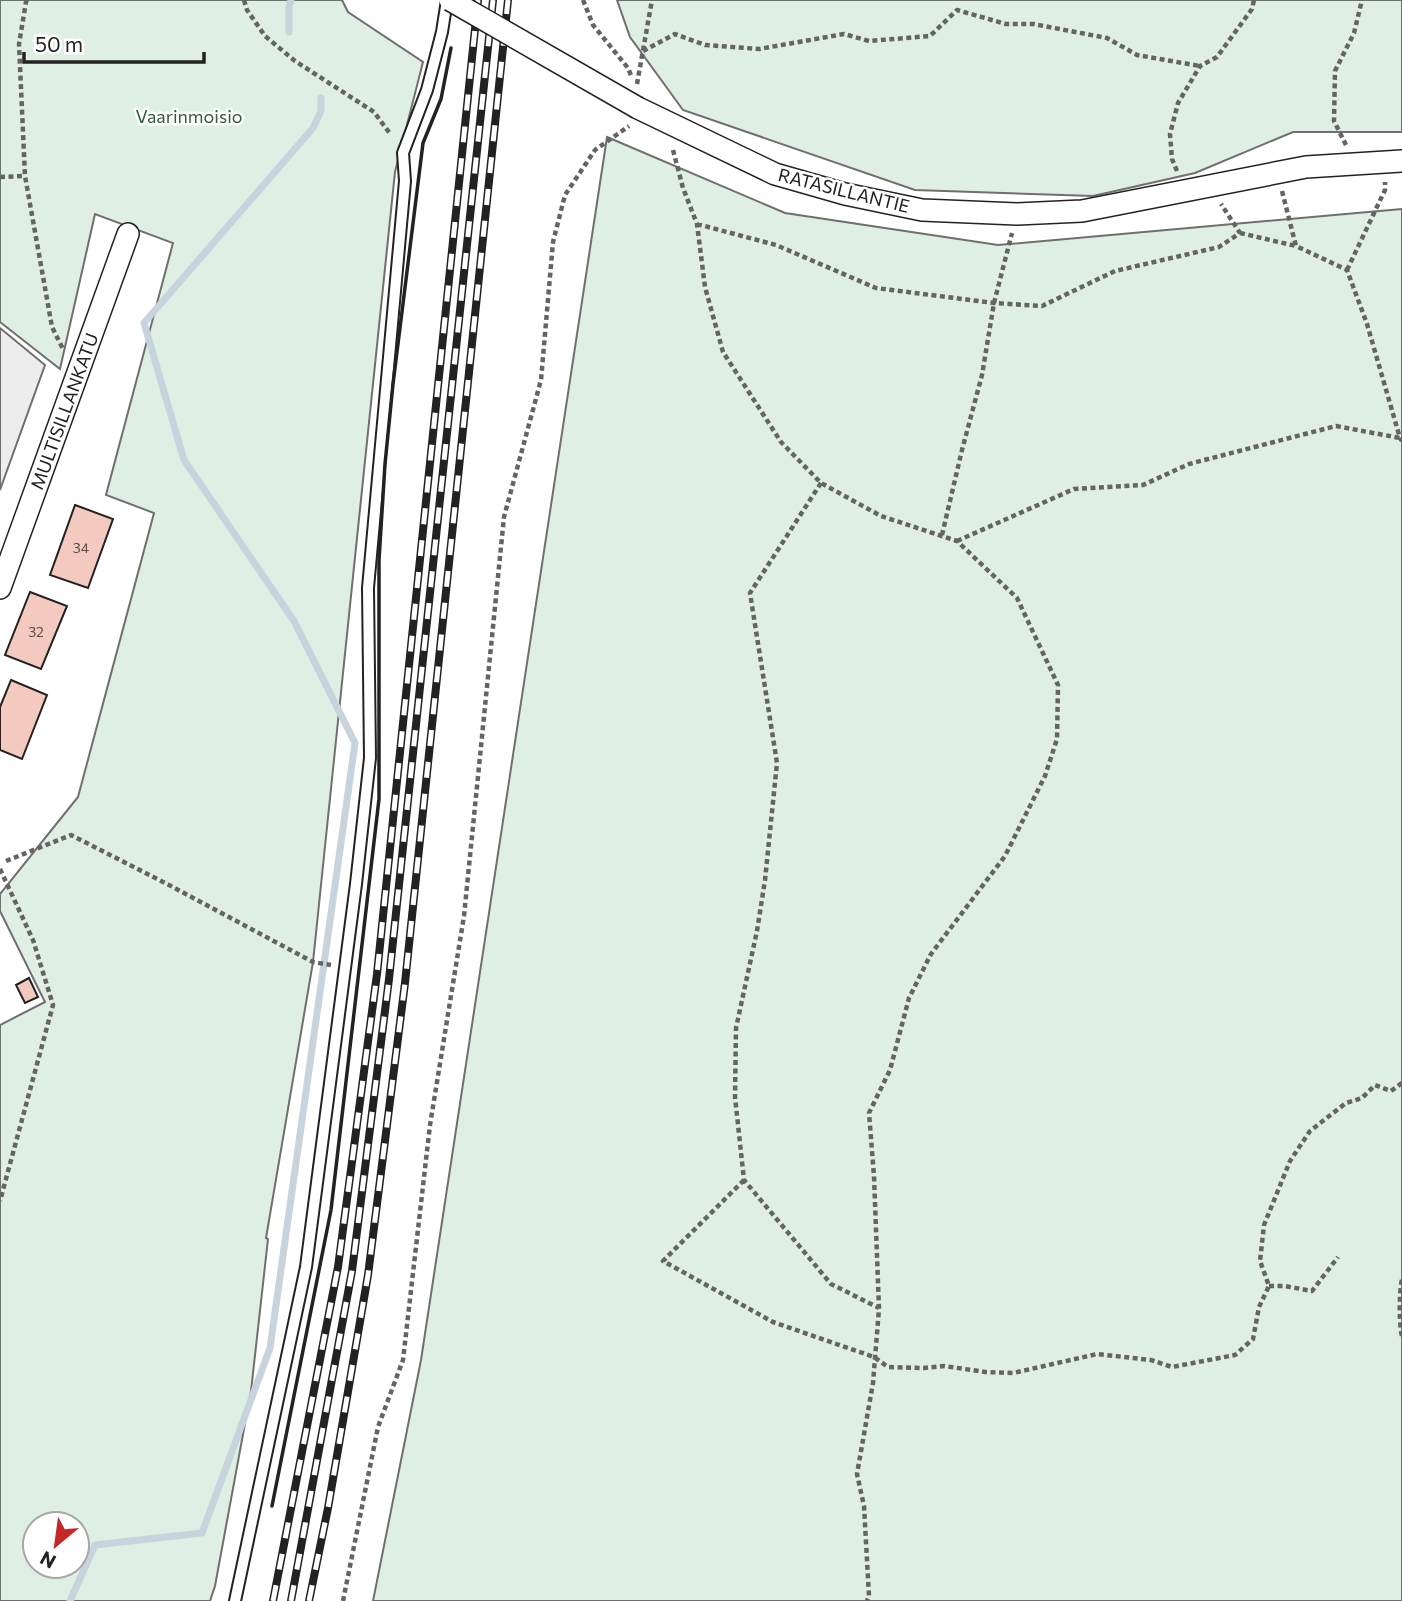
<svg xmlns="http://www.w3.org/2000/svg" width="1402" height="1601" font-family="Commissioner,sans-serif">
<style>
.green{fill:#e0efe3;stroke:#6f6f6f;stroke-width:2;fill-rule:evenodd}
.parking{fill:#ededed;stroke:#6f6f6f;stroke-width:2}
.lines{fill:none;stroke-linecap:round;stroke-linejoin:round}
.stream{stroke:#c7d3dd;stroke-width:7}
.building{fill:#f3c9c0;stroke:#222;stroke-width:2}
.lane-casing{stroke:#222;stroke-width:14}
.street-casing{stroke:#222;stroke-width:24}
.path{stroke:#646464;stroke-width:4.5;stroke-dasharray:5 3.5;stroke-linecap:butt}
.lane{stroke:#fff;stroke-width:10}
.street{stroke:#fff;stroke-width:21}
.rail-casing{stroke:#222;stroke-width:8}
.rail{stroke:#fff;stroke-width:5;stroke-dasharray:16;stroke-linecap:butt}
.street-bridge-casing{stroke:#222;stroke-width:24;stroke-linecap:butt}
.street-bridge{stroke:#fff;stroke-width:21}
.wall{stroke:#222;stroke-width:3.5}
.labels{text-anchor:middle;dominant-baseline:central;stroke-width:5;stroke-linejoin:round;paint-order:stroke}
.number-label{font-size:14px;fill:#564c4a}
.park-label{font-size:18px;fill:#2f5e38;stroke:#fff}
.street-label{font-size:18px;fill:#222;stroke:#fff}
</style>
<rect width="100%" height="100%" fill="#fff"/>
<path class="green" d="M 0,0 L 342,0 L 348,12 L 423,62 L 395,172 L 313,962 L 266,1238 L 268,1239 L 251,1391 L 215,1586 L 210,1601 L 0,1601 L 0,1025 L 45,1002 L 0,911 L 0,894 L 78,797 L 154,513 L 106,495 L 173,243 L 95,214 L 60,369 L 0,322 ZM 35,1524 L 77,1524 L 77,1566 L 35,1566 Z
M 617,0 L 1402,0 L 1402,132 L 1293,132 L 1195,173 L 1093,196 L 915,190 L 683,110 L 630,37 Z
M 607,137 L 785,213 L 998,245 L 1402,209 L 1402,1601 L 373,1601 L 421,1360 Z"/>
<path class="parking" d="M 0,328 L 45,365 L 0,490 Z"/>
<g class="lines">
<path class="stream" d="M 289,32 L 289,7 L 291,0
M 70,1601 L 95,1545 L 202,1533 L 270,1348 L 355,743 L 294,621 L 184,460 L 144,323 L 313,128 L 321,111 L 321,98"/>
</g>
<path class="building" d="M 75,505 L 113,519 L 88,588 L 50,575 Z
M 30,592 L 67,606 L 41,669 L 5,655 Z
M 11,680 L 47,695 L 22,759 L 0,750 L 0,707 Z
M 29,978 L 38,997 L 25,1003 L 16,985 Z"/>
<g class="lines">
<defs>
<path id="lane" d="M 235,1601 L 306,1267 L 356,884 L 370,758 L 368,588 L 405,181 L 403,153 L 427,90 L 442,32 L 447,0"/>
<path id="street" d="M 638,108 L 775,174 L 845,194 L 922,210 L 1017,214 L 1082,211 L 1306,167 L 1402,161
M 0,588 L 128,234"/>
</defs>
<use href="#lane" class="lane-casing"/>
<use href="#street" class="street-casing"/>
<path class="path" d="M 27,0 L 26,2 L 19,44 L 25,176 L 52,327 L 63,349
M 244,0 L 247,10 L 265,36 L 295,61 L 374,112 L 391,135
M 583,0 L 593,25 L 628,68 L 632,78
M 643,51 L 675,34 L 705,45 L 759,49 L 844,34 L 869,41 L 930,36 L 957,10 L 1006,24 L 1033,24 L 1107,38 L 1137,55 L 1200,66
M 637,84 L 652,0
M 1346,145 L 1334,121 L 1335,71 L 1354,33 L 1362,0
M 673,150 L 683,188 L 697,224 L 705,287 L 723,352 L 781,442 L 821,483 L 881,516 L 957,541 L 1017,598 L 1058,685 L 1057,739 L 1045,776 L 1005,856 L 931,954 L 909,998 L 890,1070 L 869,1113 L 874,1176 L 879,1309 L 873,1383 L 857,1474 L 864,1506 L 869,1596 L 867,1601
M 1177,171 L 1172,159 L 1170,134 L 1178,103 L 1200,66 L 1217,57 L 1252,9 L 1254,0
M 0,177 L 25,176
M 1282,191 L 1296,246 L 1347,270 L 1367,324 L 1400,438 L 1402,441
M 697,224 L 776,245 L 876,288 L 994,303 L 1042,306 L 1115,271 L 1219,247 L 1240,233 L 1221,204
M 1240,233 L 1296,246
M 1347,270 L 1385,190 L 1385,182
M 821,483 L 750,593 L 777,763 L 765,880 L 757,931 L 736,1028 L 735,1097 L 744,1180 L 831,1284 L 879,1308
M 942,535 L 962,450 L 982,375 L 994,303 L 1012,233
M 957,541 L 1074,489 L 1143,485 L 1189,464 L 1336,426 L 1400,438
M 6,861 L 71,835 L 169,885 L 313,962 L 331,965
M 0,869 L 33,940 L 53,1005 L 0,1201
M 744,1180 L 663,1261 L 773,1322 L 874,1357 L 888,1367 L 924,1368 L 944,1366 L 985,1372 L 1013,1373 L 1097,1354 L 1151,1360 L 1172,1367 L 1235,1355 L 1253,1339 L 1259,1307 L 1269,1286 L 1260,1261 L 1264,1225 L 1290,1161 L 1310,1131 L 1346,1103 L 1362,1098 L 1375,1085 L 1391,1091 L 1402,1083
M 1402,1280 C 1399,1290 1399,1326 1402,1336
M 1269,1286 L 1285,1286 L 1312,1291 L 1338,1257
M 343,1601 L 378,1427 L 403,1360 L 430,1125 L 464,916 L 504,517 L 541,380 L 553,242 L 565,195 L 595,150 L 629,126"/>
<use href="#lane" class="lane"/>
<use href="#street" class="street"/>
<defs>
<path id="rail" d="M 273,1601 L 338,1267 L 377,974 L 478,0
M 291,1601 L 352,1271 L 389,979 L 493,0
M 309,1601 L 328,1508 L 368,1275 L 405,983 L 508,0"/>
</defs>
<use href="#rail" class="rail-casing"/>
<use href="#rail" class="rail"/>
<defs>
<path id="street-bridge" d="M 450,0 L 638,108"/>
</defs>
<use href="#street-bridge" class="street-bridge-casing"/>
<use href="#street-bridge" class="street-bridge"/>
<path class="wall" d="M 272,1506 L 331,1210 L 379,799 L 379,560 L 385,464 L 393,384 L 423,143 L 441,99 L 451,48"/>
</g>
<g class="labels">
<g class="number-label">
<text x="81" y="547">34</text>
<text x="36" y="631">32</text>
</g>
<g class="park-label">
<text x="189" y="116">Vaarinmoisio</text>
</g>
<g class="street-label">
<text transform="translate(844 190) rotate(14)">RATASILLANTIE</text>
<text transform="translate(64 411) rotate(-70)">MULTISILLANKATU</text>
</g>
</g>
<g transform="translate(56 1545) rotate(209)"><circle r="33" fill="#ffffff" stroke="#a7a7a7" stroke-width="2"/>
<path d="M0-5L12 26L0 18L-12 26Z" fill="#c62828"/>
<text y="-10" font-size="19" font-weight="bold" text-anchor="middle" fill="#222222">N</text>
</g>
<path d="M24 52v10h180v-10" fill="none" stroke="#222222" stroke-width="3.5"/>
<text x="35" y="52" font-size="21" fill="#222222" stroke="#ffffff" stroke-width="5" paint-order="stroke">50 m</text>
</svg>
